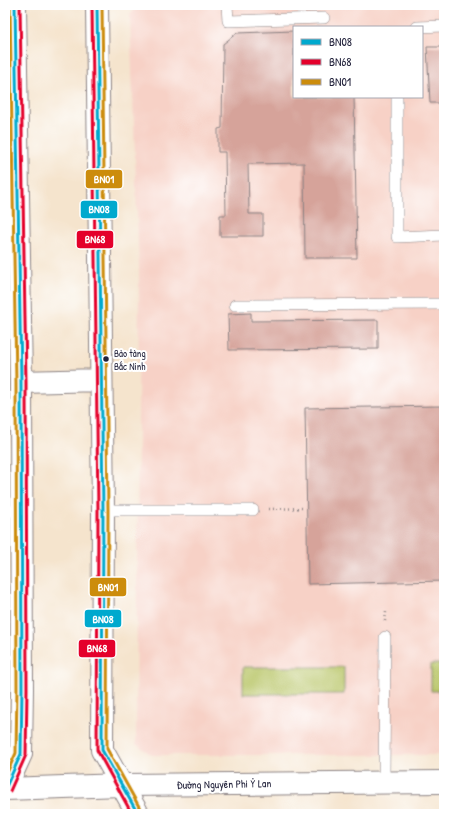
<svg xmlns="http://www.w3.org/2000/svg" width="449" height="819" font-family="'Patrick Hand',sans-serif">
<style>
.built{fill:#f7d1c6;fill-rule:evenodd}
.green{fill:#b8c566;stroke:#6d7450}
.building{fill:#d6a39a}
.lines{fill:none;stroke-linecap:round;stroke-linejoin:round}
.service-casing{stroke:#8c8384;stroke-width:12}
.tertiary-casing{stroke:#8c8384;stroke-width:24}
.secondary-casing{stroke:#8c8384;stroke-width:24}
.path{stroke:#8c8384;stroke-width:2.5;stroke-dasharray:1 3;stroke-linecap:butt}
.service{stroke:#fff;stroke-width:11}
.tertiary{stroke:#fff;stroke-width:22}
.secondary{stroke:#fff;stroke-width:22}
.bus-1-casing{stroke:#fff;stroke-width:6}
.bus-2-casing{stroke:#fff;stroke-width:6}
.bus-3-casing{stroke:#fff;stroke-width:6}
.bus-1{stroke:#00a9ce;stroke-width:3}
.bus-2{stroke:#e4002b;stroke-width:3}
.bus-3{stroke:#cc8c0c;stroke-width:3}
.bus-dot{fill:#22223b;stroke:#fff;stroke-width:1.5}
.labels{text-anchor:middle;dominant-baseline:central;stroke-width:4;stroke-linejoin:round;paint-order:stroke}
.bus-label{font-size:10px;fill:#22223b;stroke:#fff;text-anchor:start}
.street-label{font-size:11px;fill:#22223b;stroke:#fff}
.line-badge{stroke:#fff;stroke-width:1.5}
.badge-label{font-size:11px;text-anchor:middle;font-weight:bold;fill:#fff}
</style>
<rect width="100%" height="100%" fill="#fff"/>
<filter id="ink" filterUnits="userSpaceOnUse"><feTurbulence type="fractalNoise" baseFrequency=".025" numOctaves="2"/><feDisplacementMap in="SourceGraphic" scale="8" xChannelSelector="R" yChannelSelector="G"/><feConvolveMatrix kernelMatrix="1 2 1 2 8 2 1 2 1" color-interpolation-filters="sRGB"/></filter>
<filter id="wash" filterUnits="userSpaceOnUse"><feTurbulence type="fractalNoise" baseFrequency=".012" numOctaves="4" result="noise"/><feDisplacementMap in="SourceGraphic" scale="16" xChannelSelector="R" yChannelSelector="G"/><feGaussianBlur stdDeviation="0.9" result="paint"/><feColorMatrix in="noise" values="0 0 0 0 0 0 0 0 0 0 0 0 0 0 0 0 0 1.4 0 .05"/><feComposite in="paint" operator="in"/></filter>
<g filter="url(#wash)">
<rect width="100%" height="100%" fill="#f5e4cd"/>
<path class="built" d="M 138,5 L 444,5 L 444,755 L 152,755 L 136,744 L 139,268 L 130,15 ZM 294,27 L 422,27 L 422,97 L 294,97 Z"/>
<path class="green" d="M 431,664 L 444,664 L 444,691 L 431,691 Z
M 243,667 L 344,667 L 344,694 L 243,694 Z"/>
<g id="blocks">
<path class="building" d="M 294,31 L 294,97 L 354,97 L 357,258 L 305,258 L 304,163 L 248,164 L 249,214 L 263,214 L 263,236 L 220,236 L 220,215 L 226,215 L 225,152 L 218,152 L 218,129 L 222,128 L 223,44 L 237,33 Z
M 427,47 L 444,47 L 444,103 L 430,103 Z
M 251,313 L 251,321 L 378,320 L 378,349 L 229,350 L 228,314 Z
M 444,406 L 444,581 L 308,584 L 305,408 Z"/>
</g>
</g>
<g filter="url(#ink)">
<use href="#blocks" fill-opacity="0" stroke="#8c8384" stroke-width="1"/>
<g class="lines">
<defs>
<path id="service" d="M 227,5 L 228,21 L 324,18
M 417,27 L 444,26
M 397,97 L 397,237 L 444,235
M 235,305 L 444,304
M 5,310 L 20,311
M 103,510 L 253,510
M 5,511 L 21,511
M 384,781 L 385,637"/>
<path id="tertiary" d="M 5,789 L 122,785 L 444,782"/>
<path id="secondary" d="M 97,5 L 103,510 L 102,750 L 138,814
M 21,382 L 101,380
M 5,789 L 21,754 L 22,689 L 21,382 L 15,5"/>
</defs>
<use href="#service" class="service-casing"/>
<use href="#tertiary" class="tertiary-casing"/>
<use href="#secondary" class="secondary-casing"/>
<path class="path" d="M 269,509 L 303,508
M 385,621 L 386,612"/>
<use href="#service" class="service"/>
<use href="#tertiary" class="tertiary"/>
<use href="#secondary" class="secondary"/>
<defs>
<path id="bus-1" d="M 97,5 L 103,510 L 102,750 L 138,814
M 5,789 L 21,754 L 22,689 L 21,382 L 15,5"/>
<path id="bus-2" d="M 92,5 L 98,510 L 97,750 L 132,814
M 10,791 L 26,755 L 27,689 L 26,382 L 20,5"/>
<path id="bus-3" d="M 102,5 L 108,510 L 107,749 L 142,812
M 5,777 L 16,753 L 17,689 L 16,382 L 10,5"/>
</defs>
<use href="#bus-1" class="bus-1-casing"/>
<use href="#bus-2" class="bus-2-casing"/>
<use href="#bus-3" class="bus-3-casing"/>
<use href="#bus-1" class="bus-1"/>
<use href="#bus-2" class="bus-2"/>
<use href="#bus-3" class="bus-3"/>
</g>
</g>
<circle class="bus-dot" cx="106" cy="359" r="3.5"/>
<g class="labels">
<g class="bus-label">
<text x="114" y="353">Bảo tàng<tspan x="114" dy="13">Bắc Ninh</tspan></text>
</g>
<g class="street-label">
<text transform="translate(224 784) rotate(-1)">Đường Nguyên Phi Ỷ Lan</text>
</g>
</g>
<g class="line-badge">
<rect x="85" y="169" width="38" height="20" rx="4" fill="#cc8c0c"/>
<rect x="80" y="200" width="38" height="19" rx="4" fill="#00a9ce"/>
<rect x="76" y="230" width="38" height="19" rx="4" fill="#e4002b"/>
<rect x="89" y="577" width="38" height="20" rx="4" fill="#cc8c0c"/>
<rect x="84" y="609" width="38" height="19" rx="4" fill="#00a9ce"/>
<rect x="78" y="639" width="38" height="19" rx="4" fill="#e4002b"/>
</g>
<g class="badge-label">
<text x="104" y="183">BN01</text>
<text x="99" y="213">BN08</text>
<text x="95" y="243">BN68</text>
<text x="108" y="591">BN01</text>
<text x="103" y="623">BN08</text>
<text x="97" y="652">BN68</text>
</g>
<rect width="449" height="819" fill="none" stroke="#fff" stroke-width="20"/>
<rect x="293" y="26" width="130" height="72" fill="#ffffff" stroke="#a7a7b1"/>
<rect x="301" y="39" width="20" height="6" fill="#00a9ce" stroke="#a7a7b1"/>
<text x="329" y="46" font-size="12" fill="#22223b">BN08</text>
<rect x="301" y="59" width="20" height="6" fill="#e4002b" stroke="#a7a7b1"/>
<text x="329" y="66" font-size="12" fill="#22223b">BN68</text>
<rect x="301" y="79" width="20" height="6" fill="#cc8c0c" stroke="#a7a7b1"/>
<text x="329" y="86" font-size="12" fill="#22223b">BN01</text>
</svg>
